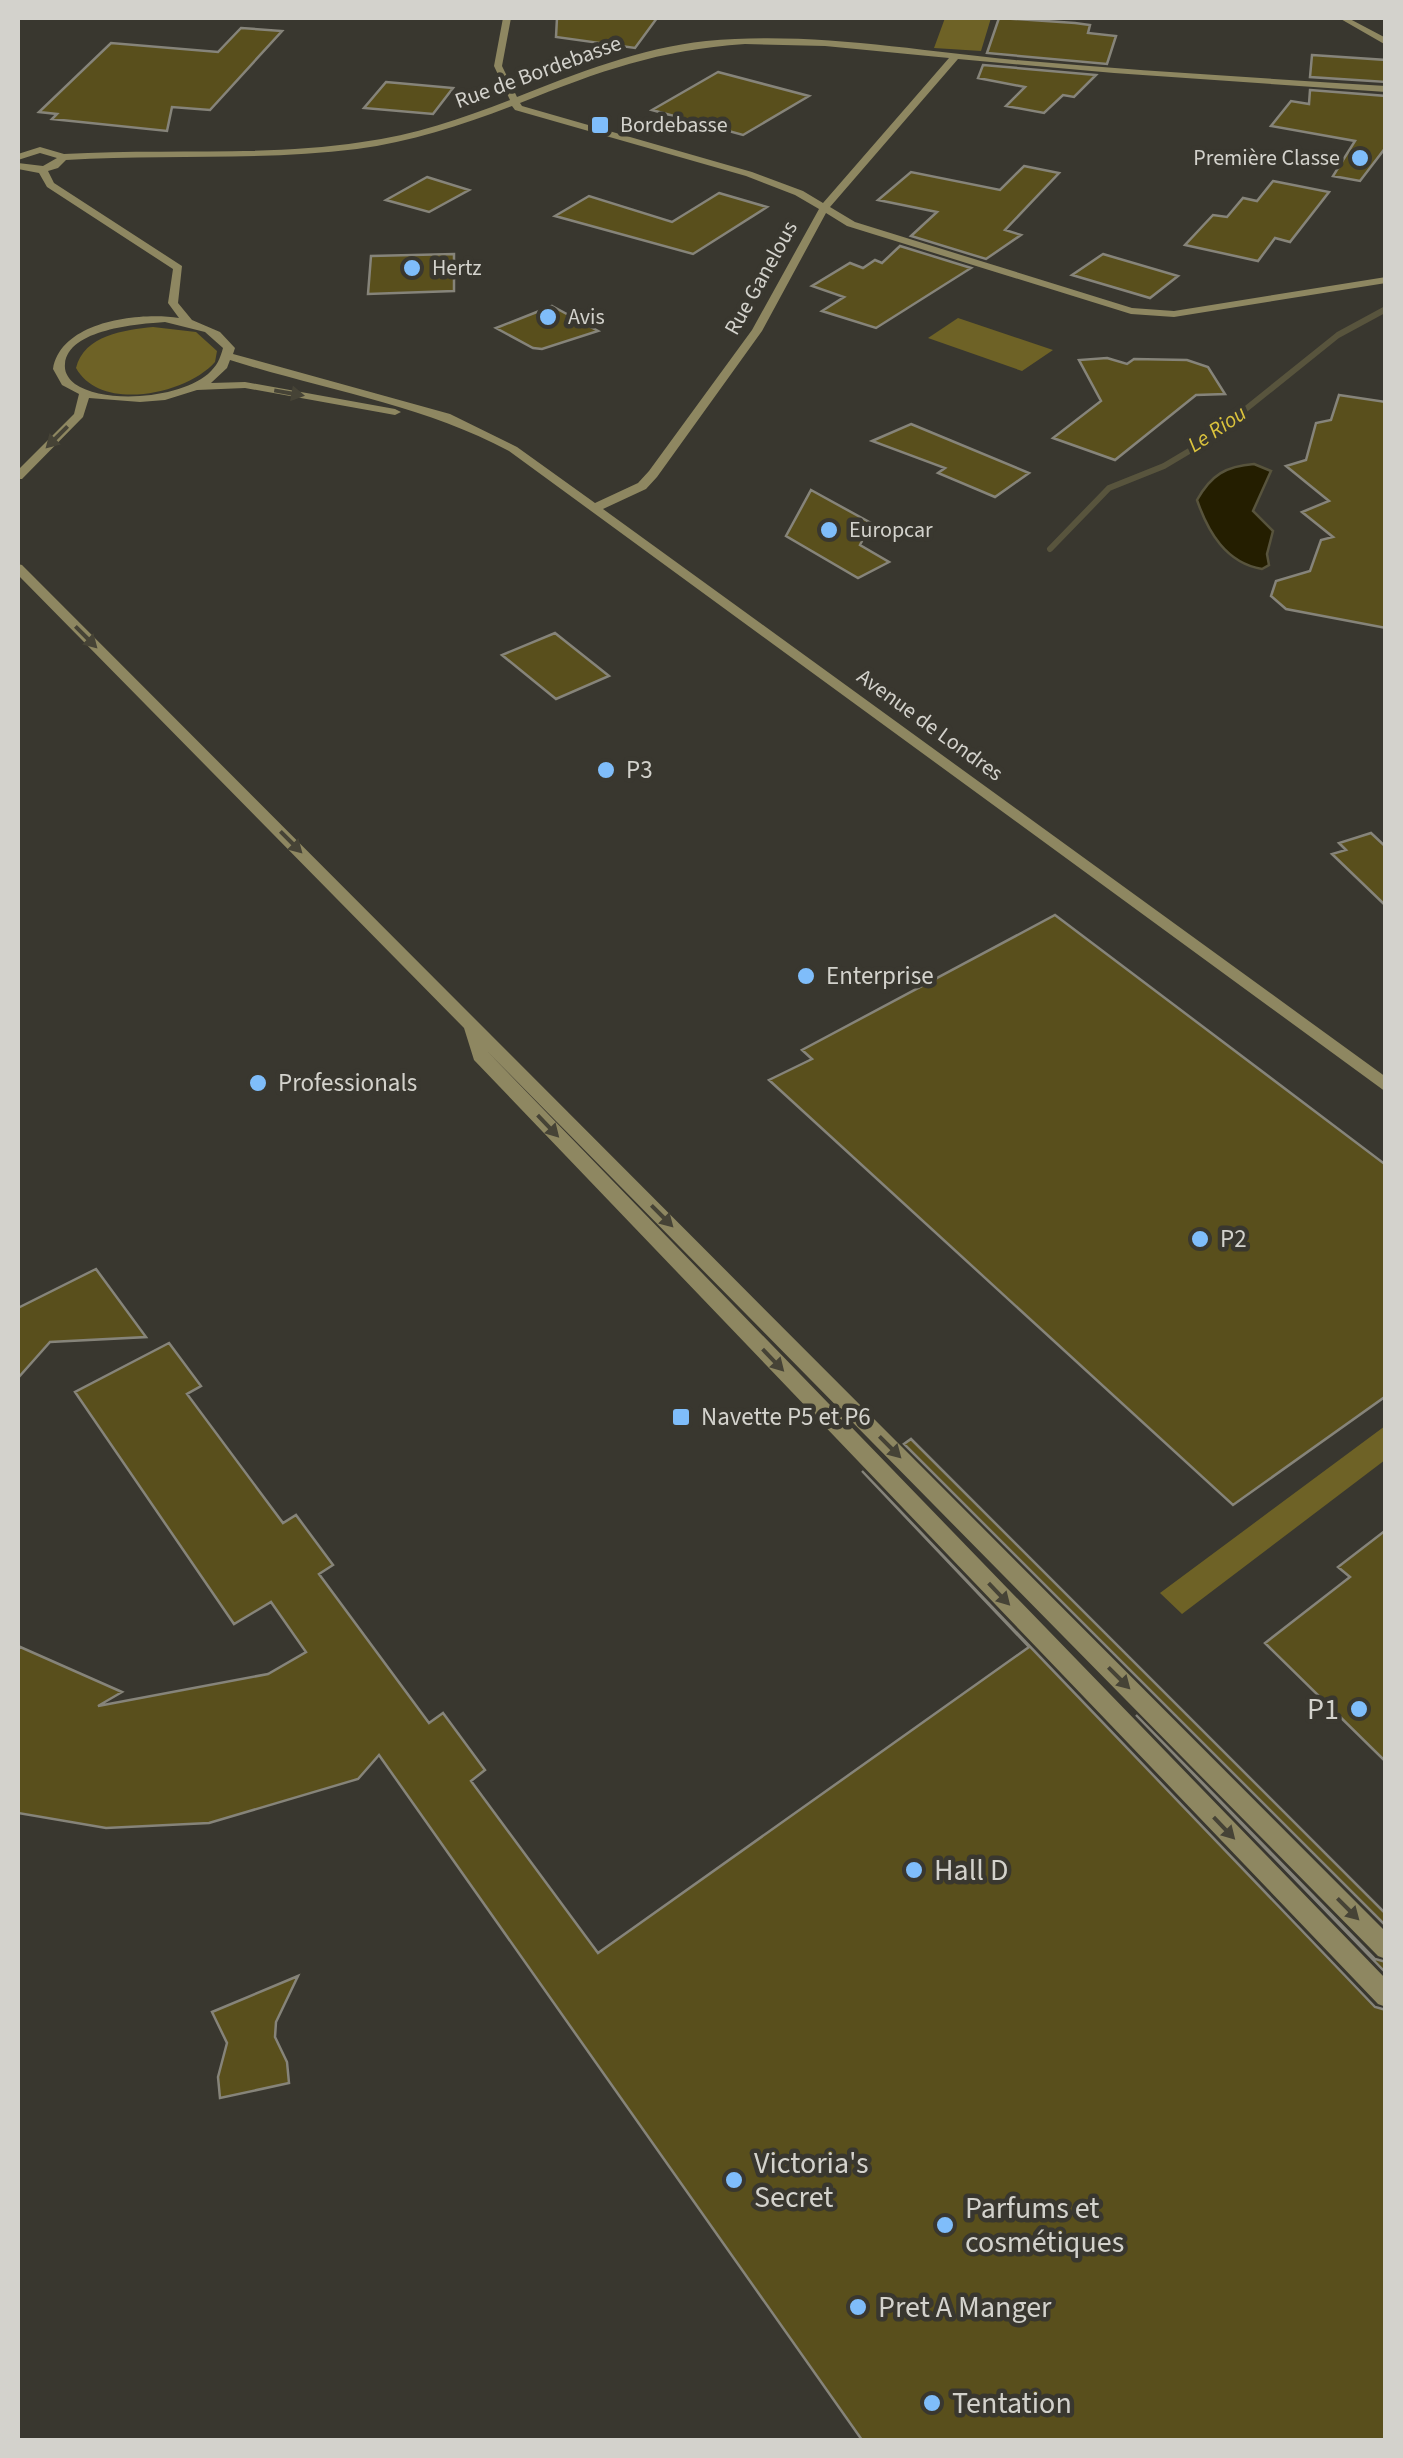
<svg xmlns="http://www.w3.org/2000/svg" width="1403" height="2458" font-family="'Source Sans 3',sans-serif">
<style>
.green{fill:#6e6226}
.water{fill:#241e00;stroke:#58543d;stroke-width:2.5}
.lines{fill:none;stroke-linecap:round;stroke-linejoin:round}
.stream{stroke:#58543d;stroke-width:6}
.building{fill:#594f1c;stroke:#86847a;stroke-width:2.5}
.minor{fill:#8e8761;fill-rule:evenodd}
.oneway{fill:#464336}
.poi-dot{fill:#7fbdfa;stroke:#39372f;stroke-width:4}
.labels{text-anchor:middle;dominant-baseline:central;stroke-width:9;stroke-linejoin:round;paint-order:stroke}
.far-street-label{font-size:22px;fill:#d3d2cc;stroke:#39372f}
.far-poi-label{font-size:22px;fill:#d3d2cc;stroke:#39372f;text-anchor:start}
.far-water-label{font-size:22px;font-style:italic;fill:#dbc33d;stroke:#39372f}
.poi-label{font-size:25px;fill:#d3d2cc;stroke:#39372f;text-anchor:start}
.near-poi-label{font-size:30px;fill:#d3d2cc;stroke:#39372f;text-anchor:start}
</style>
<rect width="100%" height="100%" fill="#39372f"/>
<path class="green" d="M 945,18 L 991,18 L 981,51 L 934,48 Z
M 958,318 L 1053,350 L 1022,371 L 928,338 Z
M 153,327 L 196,332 L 217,351 L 215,362 C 187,394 101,413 76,368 C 84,335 125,330 153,327 Z
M 1385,1426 L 1385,1460 L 1182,1614 L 1160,1593 Z"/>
<path class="water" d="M 1254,464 L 1271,471 L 1253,511 L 1273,531 L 1267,554 L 1269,565 L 1262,569 C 1226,563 1208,532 1197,500 C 1211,475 1226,466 1254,464 Z"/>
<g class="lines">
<path class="stream" d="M 1050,549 L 1109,488 L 1164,466 L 1206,441 L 1338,335 L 1386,309"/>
</g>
<path class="building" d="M 557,18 L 657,18 L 635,48 L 556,37 Z
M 999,18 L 1075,23 L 1090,25 L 1088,33 L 1116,36 L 1107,64 L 987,53 Z
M 241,28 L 282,31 L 210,110 L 172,107 L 167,131 L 52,119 L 57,114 L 39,112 L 111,43 L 218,52 Z
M 1312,55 L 1386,60 L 1386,82 L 1310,77 Z
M 983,65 L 1096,75 L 1074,97 L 1063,95 L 1044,113 L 1006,106 L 1025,87 L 978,78 Z
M 718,72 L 809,96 L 743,135 L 652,110 Z
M 386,82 L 453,88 L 433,114 L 364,108 Z
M 1310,90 L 1386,96 L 1386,147 L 1360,181 L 1333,176 L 1355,141 L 1271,126 L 1291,101 L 1309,104 Z
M 1024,166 L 1059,173 L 1005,230 L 1021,235 L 986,259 L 911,236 L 937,212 L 878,200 L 911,172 L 1000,190 Z
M 427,177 L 469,190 L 429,212 L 386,200 Z
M 1273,181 L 1329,192 L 1290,242 L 1275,238 L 1258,261 L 1185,245 L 1213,215 L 1227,217 L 1243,198 L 1257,201 Z
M 719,193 L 767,207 L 693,254 L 555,216 L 589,196 L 672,222 Z
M 900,246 L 971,268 L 876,328 L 822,311 L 844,297 L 812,286 L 850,263 L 863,268 L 875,260 L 882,263 Z
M 454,254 L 454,291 L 368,294 L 371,256 Z
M 1103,254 L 1178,276 L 1150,298 L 1072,275 Z
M 552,306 L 598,331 L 542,349 L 533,348 L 496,328 Z
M 1107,358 L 1127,364 L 1134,359 L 1187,360 L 1208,367 L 1225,394 L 1196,395 L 1115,460 L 1053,438 L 1101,401 L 1079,360 Z
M 1339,395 L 1386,402 L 1386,628 L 1286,609 L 1271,596 L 1276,581 L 1310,571 L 1321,540 L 1333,537 L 1302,512 L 1329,501 L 1286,466 L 1306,460 L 1316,423 L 1331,420 Z
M 911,424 L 1029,473 L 995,497 L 938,473 L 945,468 L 872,441 Z
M 811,490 L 871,523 L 860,545 L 889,562 L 858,578 L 786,536 Z
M 555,633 L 609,676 L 556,699 L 502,655 Z
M 1371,833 L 1386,847 L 1386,906 L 1332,854 L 1346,850 L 1339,843 Z
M 1055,915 L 1386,1165 L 1386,1396 L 1233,1505 L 769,1080 L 812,1059 L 802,1050 Z
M 96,1269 L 146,1337 L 50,1342 L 18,1378 L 18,1308 Z
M 169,1343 L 201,1386 L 187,1394 L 283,1523 L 296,1515 L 333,1565 L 319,1574 L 429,1723 L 443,1713 L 485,1770 L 471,1781 L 598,1953 L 1029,1647 L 862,1471 L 1375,2007 L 1386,2010 L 1386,2440 L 862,2440 L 379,1755 L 358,1779 L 209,1823 L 106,1828 L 18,1813 L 18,1646 L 122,1692 L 98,1706 L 268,1674 L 306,1652 L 271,1602 L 234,1624 L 75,1392 Z
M 911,1439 L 1386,1914 L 1386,1926 L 904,1444 Z
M 1386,1530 L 1386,1762 L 1265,1643 L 1350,1577 L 1338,1567 Z
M 1136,1715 L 1375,1959 L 1386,1962 L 1386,1973 Z
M 298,1976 L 276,2022 L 275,2037 L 287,2062 L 289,2083 L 220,2098 L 218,2077 L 227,2043 L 212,2012 Z"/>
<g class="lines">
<path class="minor" d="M 503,18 L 511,18 L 502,66 L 517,97 C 578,73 640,48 706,41 C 809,31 913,50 1015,60 C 1138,71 1262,78 1386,86 L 1386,92 L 1114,73 L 958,59 L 830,207 L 855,222 L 1132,308 L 1174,311 L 1386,277 L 1386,283 L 1174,317 L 1131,314 L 847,226 L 826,213 L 762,331 L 657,477 L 646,489 L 603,509 L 1386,1077 L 1386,1092 L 509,451 C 421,404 324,390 230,360 L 227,368 L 211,383 L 245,382 L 395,409 L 401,412 L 395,415 L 245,388 L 197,390 L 165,400 L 140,402 L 89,398 L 83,417 L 22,479 L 18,479 L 18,470 L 74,414 L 79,394 L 62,385 L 53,369 C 61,321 139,312 179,318 L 168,303 L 173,269 L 47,187 L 39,173 L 18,169 L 18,163 L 43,166 L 57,158 L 40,153 L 18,160 L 18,154 L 40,147 L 64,154 C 163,148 264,157 362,142 C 414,135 461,119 510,100 L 494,66 ZM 745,44 L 825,46 L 949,58 L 823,203 L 803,191 L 752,172 L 522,106 L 520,103 C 600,71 658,50 745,44 ZM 512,106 L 515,110 L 746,176 L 795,195 L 819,209 L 752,330 L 649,471 L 638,483 L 595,503 L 517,447 L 450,414 L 233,354 L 235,348 L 220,332 L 192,320 L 178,303 L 182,266 L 54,183 L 48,171 L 58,168 L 66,160 C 163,154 261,161 357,149 C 411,142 462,125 512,106 ZM 165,322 L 205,332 L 223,348 C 220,359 217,366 208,374 C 180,398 106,405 75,384 C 69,379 64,373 65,364 C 68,329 138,324 165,322 Z
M 1339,18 L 1348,18 L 1386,38 L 1386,45 Z
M 18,564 L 22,565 L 1386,1932 L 1386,1959 L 1378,1956 L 487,1051 L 1386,1979 L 1386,2007 L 1378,2004 L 474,1060 L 464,1028 L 18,575 Z"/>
</g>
<defs><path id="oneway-solid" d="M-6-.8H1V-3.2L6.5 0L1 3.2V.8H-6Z" transform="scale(2.5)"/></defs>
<g class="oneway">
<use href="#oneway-solid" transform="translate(289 393) rotate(10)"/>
<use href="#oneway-solid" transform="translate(57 437) rotate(135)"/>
<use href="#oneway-solid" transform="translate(86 637) rotate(45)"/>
<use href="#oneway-solid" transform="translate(291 842) rotate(45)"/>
<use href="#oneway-solid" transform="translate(548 1126) rotate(46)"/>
<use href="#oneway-solid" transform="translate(662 1216) rotate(45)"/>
<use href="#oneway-solid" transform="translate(773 1360) rotate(46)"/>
<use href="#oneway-solid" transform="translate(890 1447) rotate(45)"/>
<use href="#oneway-solid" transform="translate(999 1594) rotate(46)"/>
<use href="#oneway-solid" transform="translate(1119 1678) rotate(45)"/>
<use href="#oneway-solid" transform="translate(1224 1828) rotate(46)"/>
<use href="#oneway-solid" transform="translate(1348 1909) rotate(45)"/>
</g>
<g class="poi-dot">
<rect x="590" y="115" width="20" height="20" rx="5"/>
<circle cx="1360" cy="158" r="10"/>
<circle cx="412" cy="268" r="10"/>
<circle cx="548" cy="317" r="10"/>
<circle cx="829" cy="530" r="10"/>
<circle cx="606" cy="770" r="10"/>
<circle cx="806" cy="976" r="10"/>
<circle cx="258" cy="1083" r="10"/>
<circle cx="1200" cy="1239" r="10"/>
<rect x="671" y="1407" width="20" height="20" rx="5"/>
<circle cx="1359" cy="1709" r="10"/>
<circle cx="914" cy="1870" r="10"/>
<circle cx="734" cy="2180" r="10"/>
<circle cx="945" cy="2225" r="10"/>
<circle cx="858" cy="2307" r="10"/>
<circle cx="932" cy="2403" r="10"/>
</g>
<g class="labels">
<g class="far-street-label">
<text transform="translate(538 72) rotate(-20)">Rue de Bordebasse</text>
<text transform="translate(761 278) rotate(-61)">Rue Ganelous</text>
<text transform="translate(930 725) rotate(36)">Avenue de Londres</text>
</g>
<g class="far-poi-label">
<text x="620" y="125">Bordebasse</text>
<text x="1340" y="158" text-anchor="end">Première Classe</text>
<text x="432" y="268">Hertz</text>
<text x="568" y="317">Avis</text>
<text x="849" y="530">Europcar</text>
</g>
<g class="far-water-label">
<text transform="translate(1217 429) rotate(-34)">Le Riou</text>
</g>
<g class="poi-label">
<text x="626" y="770">P3</text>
<text x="826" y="976">Enterprise</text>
<text x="278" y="1083">Professionals</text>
<text x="1220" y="1239">P2</text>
<text x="701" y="1417">Navette P5 et P6</text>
</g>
<g class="near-poi-label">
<text x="1339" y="1709" text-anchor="end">P1</text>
<text x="934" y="1870">Hall D</text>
<text x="754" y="2163">Victoria's<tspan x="754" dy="34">Secret</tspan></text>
<text x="965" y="2208">Parfums et<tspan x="965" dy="34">cosmétiques</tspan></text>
<text x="878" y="2307">Pret A Manger</text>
<text x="952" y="2403">Tentation</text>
</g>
</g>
<rect width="1403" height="2458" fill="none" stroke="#d3d2cc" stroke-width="40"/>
</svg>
